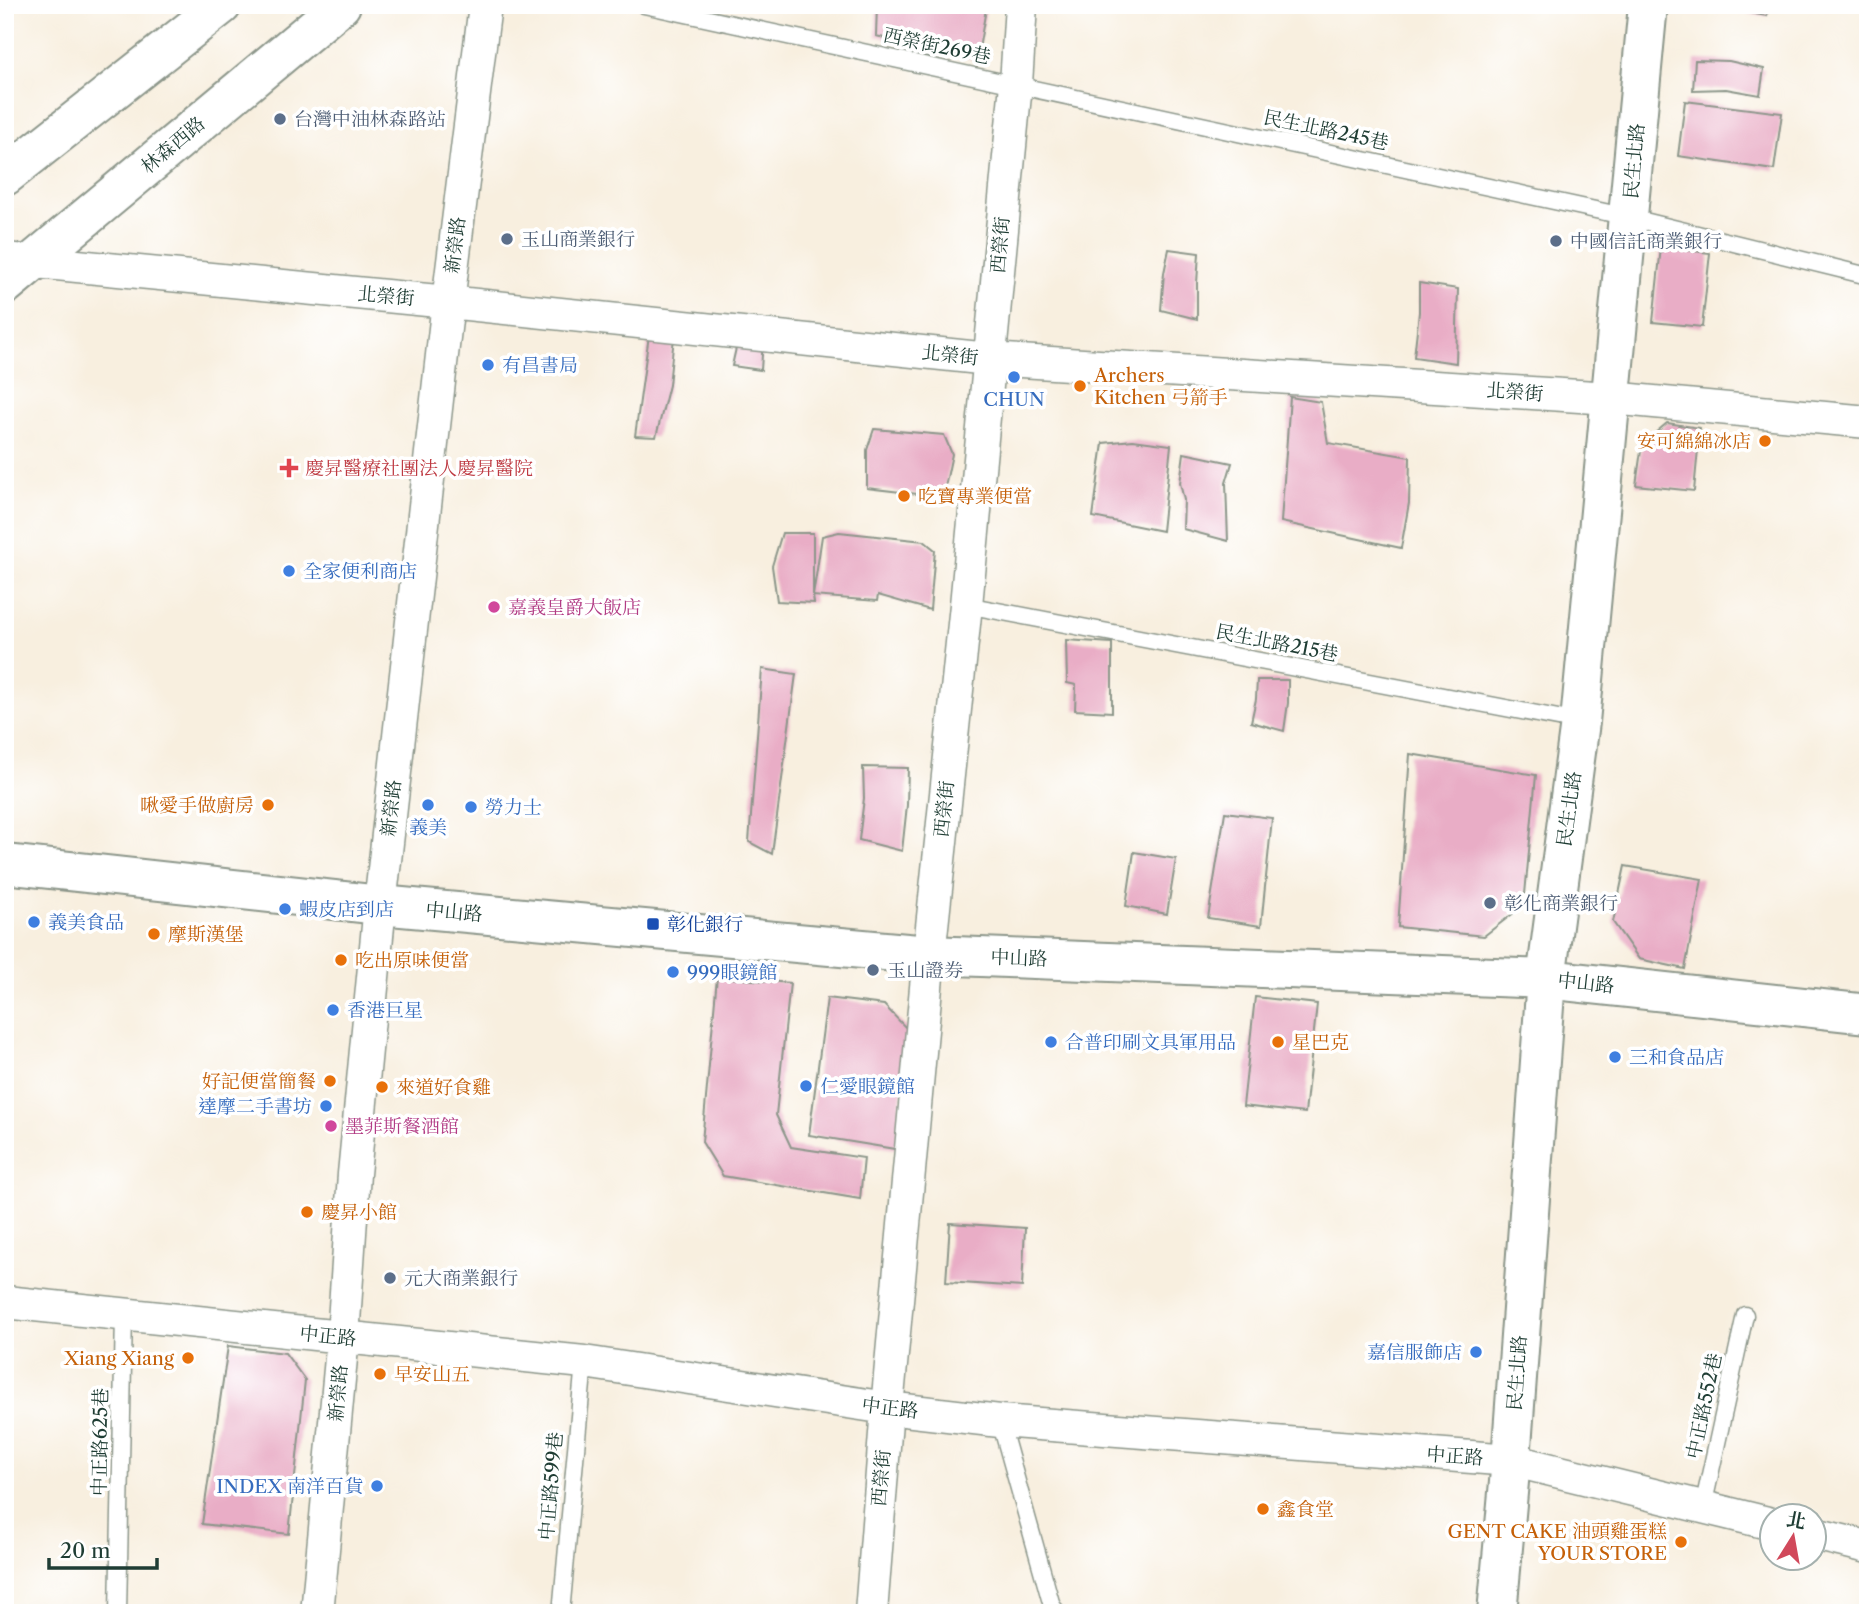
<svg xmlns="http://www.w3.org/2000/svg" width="1873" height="1618" font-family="'Libre Caslon Text','Noto Serif TC',serif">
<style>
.building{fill:#e9adc6}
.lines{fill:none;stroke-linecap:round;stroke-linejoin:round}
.service-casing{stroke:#8c968a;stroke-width:19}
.minor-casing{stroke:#8c968a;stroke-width:35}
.tertiary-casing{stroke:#8c968a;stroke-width:42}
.secondary-casing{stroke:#8c968a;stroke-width:42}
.service{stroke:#fff;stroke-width:16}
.minor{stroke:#fff;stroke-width:32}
.tertiary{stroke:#fff;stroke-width:38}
.secondary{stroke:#fff;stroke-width:38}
.service-dot{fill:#5c6f8a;stroke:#fff;stroke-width:2.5}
.shop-dot{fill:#3f7fe0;stroke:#fff;stroke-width:2.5}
.food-dot{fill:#e8710a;stroke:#fff;stroke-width:2.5}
.health-dot{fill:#e0444e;stroke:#fff;stroke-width:2.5}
.hotel-dot{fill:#d1479c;stroke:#fff;stroke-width:2.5}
.transit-dot{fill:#1a4fb4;stroke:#fff;stroke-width:2.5}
.labels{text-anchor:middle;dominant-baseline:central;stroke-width:7;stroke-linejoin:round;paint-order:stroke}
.street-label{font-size:19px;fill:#1f3d34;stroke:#fff}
.service-label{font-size:19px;fill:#4e5e75;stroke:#fff;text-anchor:start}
.shop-label{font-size:19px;fill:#366cbe;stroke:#fff;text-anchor:start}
.food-label{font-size:19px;fill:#c56008;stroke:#fff;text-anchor:start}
.health-label{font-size:19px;fill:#be3a42;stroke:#fff;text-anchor:start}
.hotel-label{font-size:19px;fill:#b23c85;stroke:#fff;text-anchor:start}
.transit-label{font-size:19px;fill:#164399;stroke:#fff;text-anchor:start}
</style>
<rect width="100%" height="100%" fill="#fff"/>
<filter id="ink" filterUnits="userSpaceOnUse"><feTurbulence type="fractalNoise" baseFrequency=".0143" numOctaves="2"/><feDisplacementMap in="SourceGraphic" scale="14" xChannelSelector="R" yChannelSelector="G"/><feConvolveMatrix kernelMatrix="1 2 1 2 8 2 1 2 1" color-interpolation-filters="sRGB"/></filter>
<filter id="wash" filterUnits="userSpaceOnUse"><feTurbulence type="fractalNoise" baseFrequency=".00686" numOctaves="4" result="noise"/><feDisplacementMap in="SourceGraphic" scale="28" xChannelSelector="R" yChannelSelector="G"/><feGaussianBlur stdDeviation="1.57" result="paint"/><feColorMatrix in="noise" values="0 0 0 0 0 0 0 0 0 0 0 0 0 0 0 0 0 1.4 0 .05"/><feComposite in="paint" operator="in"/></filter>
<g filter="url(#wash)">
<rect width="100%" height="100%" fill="#f8efdf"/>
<g id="blocks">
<path class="building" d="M 877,5 L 973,5 L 986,9 L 977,60 L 876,36 Z
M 1717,5 L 1769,5 L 1767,16 L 1717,7 Z
M 1695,60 L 1729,61 L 1764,69 L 1760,95 L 1726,89 L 1693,90 Z
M 1685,101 L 1782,113 L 1774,170 L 1678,156 Z
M 1661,247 L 1710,253 L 1702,327 L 1653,322 Z
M 1169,249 L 1199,253 L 1197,283 L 1197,319 L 1161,310 L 1164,273 Z
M 1419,283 L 1458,289 L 1456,363 L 1414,357 L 1419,312 Z
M 649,335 L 674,337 L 669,385 L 656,437 L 635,436 Z
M 738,339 L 763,339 L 761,370 L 732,366 Z
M 1290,397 L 1321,402 L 1328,443 L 1410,457 L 1409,503 L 1401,548 L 1281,522 Z
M 1667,423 L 1700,428 L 1694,491 L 1636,485 L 1642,444 Z
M 874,429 L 944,435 L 952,454 L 943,497 L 867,488 L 867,450 Z
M 1133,440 L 1171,445 L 1162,531 L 1093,517 L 1103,443 Z
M 1184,453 L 1232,463 L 1226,483 L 1228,541 L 1183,529 L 1184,500 L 1180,483 Z
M 839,532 L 924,541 L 935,550 L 930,610 L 878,595 L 877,601 L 813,596 L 814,603 L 777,601 L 772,566 L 782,533 L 813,533 L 813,596 L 822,536 Z
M 1066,640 L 1112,643 L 1112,712 L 1075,710 L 1076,685 L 1067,683 Z
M 762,669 L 796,674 L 772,854 L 749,842 Z
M 1257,680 L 1288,680 L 1288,703 L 1284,731 L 1251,722 L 1256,699 Z
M 1410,754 L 1536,775 L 1524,905 L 1484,936 L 1398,927 Z
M 863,767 L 908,768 L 907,805 L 902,851 L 859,840 L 864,798 Z
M 1225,812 L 1272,818 L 1261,926 L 1208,918 Z
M 1134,852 L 1176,859 L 1167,914 L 1126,906 Z
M 1625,866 L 1702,879 L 1685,969 L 1639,959 L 1613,922 Z
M 717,977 L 790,983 L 776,1115 L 791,1147 L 864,1158 L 860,1199 L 723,1176 L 702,1142 Z
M 1255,997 L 1317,1004 L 1305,1113 L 1243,1106 Z
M 827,998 L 884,1005 L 909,1031 L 895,1149 L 809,1135 Z
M 950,1223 L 1025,1228 L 1022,1287 L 946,1282 Z
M 228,1346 L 285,1353 L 305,1380 L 289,1534 L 202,1524 Z"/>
</g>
</g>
<g filter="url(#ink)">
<use href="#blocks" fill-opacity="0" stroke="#8c968a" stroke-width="2"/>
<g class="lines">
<defs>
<path id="service" d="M 644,5 L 1628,217 L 1868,276
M 966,605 L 1579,722
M 1000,1421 L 1052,1606 L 1058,1613
M 1703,1507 L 1745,1315
M 118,1613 L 124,1314
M 561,1613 L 584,1362"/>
<path id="minor" d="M 5,259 L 448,302 L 989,359 L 1611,398 L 1868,422
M 5,1302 L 584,1362 L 887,1408 L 1000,1421 L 1511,1460 L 1772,1524
M 1814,1534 L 1868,1547
M 317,1613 L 343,1337 L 354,1174 L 380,905 L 448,302 L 485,5
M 871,1613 L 887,1408 L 929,955 L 966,605 L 1016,84 L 1021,5"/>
<path id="tertiary" d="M 5,864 L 380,905 L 929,955 L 1546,979 L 1868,1014"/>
<path id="secondary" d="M 5,176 L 222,5
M 5,285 L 341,5
M 1497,1613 L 1511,1460 L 1546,979 L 1580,722 L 1648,5"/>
</defs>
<use href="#service" class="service-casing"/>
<use href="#minor" class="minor-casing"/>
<use href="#tertiary" class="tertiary-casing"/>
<use href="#secondary" class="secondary-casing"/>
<use href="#service" class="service"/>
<use href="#minor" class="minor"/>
<use href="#tertiary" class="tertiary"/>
<use href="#secondary" class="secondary"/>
</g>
</g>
<g class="service-dot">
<circle cx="280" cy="119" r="7"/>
<circle cx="507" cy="239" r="7"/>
<circle cx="1556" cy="241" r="7"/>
<circle cx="1490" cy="903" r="7"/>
<circle cx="873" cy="970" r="7"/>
<circle cx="390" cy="1278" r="7"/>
</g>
<g class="shop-dot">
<circle cx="488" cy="365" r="7"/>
<circle cx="1014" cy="377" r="7"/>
<circle cx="289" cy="571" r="7"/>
<circle cx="428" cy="805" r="7"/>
<circle cx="471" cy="807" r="7"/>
<circle cx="285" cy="909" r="7"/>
<circle cx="34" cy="922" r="7"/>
<circle cx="673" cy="972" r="7"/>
<circle cx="333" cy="1010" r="7"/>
<circle cx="1051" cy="1042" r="7"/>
<circle cx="1615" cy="1057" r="7"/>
<circle cx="806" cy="1086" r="7"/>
<circle cx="326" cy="1106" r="7"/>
<circle cx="1476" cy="1352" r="7"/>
<circle cx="377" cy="1486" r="7"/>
</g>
<g class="food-dot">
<circle cx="1080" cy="386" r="7"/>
<circle cx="1765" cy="441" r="7"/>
<circle cx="904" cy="496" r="7"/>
<circle cx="268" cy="805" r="7"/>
<circle cx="154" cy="934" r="7"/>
<circle cx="341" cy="960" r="7"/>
<circle cx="1278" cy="1042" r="7"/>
<circle cx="330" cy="1081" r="7"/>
<circle cx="382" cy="1087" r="7"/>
<circle cx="307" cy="1212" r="7"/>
<circle cx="188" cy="1358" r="7"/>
<circle cx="380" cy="1374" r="7"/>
<circle cx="1263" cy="1509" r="7"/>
<circle cx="1681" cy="1542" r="7"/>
</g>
<path class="health-dot" d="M285.5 457.5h7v7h7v7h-7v7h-7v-7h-7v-7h7z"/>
<g class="hotel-dot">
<circle cx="494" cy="607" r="7"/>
<circle cx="331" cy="1126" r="7"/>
</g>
<rect class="transit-dot" x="646" y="917" width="14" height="14" rx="3.5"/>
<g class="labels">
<g class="street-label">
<text transform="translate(937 46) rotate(12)">西榮街269巷</text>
<text transform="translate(1326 130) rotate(12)">民生北路245巷</text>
<text transform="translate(173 145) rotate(-40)">林森西路</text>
<text transform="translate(1634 161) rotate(-85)">民生北路</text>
<text transform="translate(455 245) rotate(-83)">新榮路</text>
<text transform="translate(1000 245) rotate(-85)">西榮街</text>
<text transform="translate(386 296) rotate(5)">北榮街</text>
<text transform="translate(950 355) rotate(6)">北榮街</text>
<text transform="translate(1515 392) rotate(4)">北榮街</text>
<text transform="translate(1277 643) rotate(11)">民生北路215巷</text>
<text transform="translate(391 808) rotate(-84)">新榮路</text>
<text transform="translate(944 809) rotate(-84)">西榮街</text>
<text transform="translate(1569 809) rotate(-82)">民生北路</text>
<text transform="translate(454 912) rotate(5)">中山路</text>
<text transform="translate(1019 958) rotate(2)">中山路</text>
<text transform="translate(1586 983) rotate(6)">中山路</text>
<text transform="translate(328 1336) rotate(6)">中正路</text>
<text transform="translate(1517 1373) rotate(-86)">民生北路</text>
<text transform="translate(338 1393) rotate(-85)">新榮路</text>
<text transform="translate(1704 1406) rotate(-78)">中正路552巷</text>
<text transform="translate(890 1408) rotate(7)">中正路</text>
<text transform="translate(100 1442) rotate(-89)">中正路625巷</text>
<text transform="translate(1455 1456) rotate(4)">中正路</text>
<text transform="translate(881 1478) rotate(-85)">西榮街</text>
<text transform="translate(551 1486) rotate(-85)">中正路599巷</text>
</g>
<g class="service-label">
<text x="294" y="119">台灣中油林森路站</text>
<text x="521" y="239">玉山商業銀行</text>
<text x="1570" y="241">中國信託商業銀行</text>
<text x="1504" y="903">彰化商業銀行</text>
<text x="887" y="970">玉山證券</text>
<text x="404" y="1278">元大商業銀行</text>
</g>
<g class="shop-label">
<text x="502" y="365">有昌書局</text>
<text x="1014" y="399" text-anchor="middle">CHUN</text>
<text x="303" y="571">全家便利商店</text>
<text x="485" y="807">勞力士</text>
<text x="428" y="827" text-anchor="middle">義美</text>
<text x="299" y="909">蝦皮店到店</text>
<text x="48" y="922">義美食品</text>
<text x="687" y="972">999眼鏡館</text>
<text x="347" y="1010">香港巨星</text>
<text x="1065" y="1042">合普印刷文具軍用品</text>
<text x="1629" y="1057">三和食品店</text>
<text x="820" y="1086">仁愛眼鏡館</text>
<text x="312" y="1106" text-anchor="end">達摩二手書坊</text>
<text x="1462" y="1352" text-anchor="end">嘉信服飾店</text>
<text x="363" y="1486" text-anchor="end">INDEX 南洋百貨</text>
</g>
<g class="food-label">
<text x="1094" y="375">Archers<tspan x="1094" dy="22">Kitchen 弓箭手</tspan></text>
<text x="1751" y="441" text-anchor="end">安可綿綿冰店</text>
<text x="918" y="496">吃寶專業便當</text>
<text x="254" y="805" text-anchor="end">啾愛手做廚房</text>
<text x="168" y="934">摩斯漢堡</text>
<text x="355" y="960">吃出原味便當</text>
<text x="1292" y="1042">星巴克</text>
<text x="316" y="1081" text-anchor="end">好記便當簡餐</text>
<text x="396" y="1087">來道好食雞</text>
<text x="321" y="1212">慶昇小館</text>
<text x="174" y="1358" text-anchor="end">Xiang Xiang</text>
<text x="394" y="1374">早安山五</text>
<text x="1277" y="1509">鑫食堂</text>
<text x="1667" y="1531" text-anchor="end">GENT CAKE 油頭雞蛋糕<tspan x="1667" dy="22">YOUR STORE</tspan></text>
</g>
<g class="health-label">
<text x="305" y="468">慶昇醫療社團法人慶昇醫院</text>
</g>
<g class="hotel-label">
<text x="508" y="607">嘉義皇爵大飯店</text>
<text x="345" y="1126">墨菲斯餐酒館</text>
</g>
<g class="transit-label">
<text x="667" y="924">彰化銀行</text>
</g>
</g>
<rect width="1873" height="1618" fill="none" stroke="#fff" stroke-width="28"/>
<g transform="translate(1793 1537) rotate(11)"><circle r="33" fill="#ffffff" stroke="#a5b1ae" stroke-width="2"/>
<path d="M0-5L12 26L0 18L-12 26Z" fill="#d1495b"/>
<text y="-10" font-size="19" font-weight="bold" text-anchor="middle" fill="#1f3d34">北</text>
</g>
<path d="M49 1558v10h108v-10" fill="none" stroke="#1f3d34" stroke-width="3.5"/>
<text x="60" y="1558" font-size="21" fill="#1f3d34" stroke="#ffffff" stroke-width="5" paint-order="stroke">20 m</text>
</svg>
